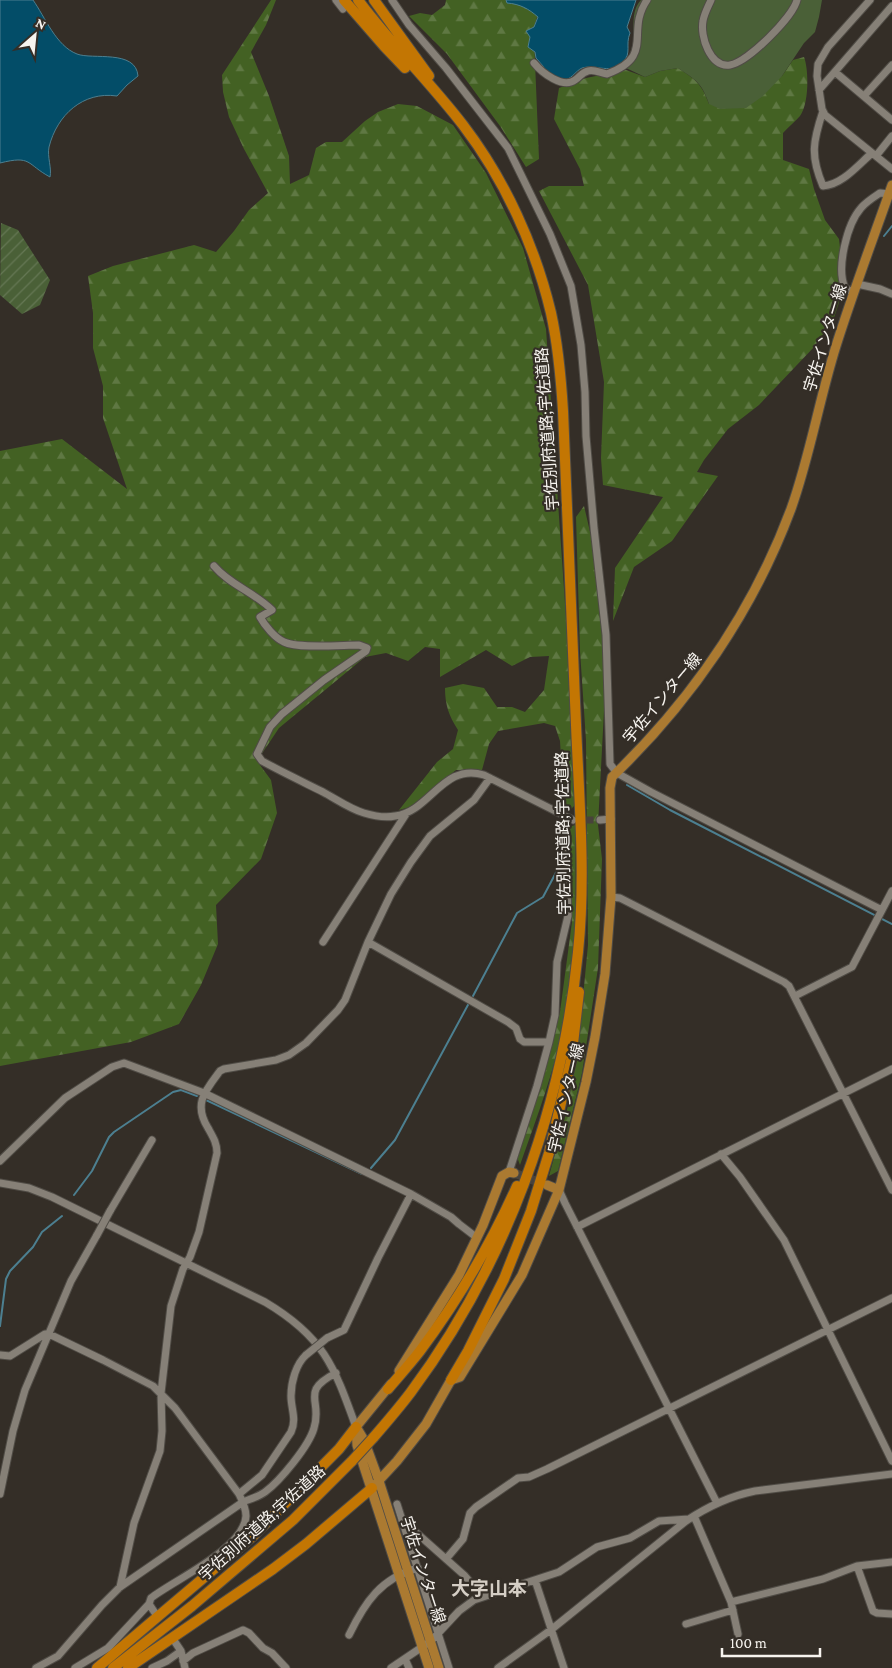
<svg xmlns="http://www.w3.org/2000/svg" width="892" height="1668" font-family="'Crimson Pro','Noto Sans JP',serif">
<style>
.forest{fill:url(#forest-firs)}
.park{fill:#4a6037}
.garden{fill:url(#garden-furrows)}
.water{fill:#034d68;stroke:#4c7f90}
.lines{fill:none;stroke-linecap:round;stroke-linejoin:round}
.stream{stroke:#4c7f90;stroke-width:2}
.minor-tunnel{stroke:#48423b;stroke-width:7;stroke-dasharray:7 3.5;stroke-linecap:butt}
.major-tunnel{stroke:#48423b;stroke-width:9;stroke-dasharray:9 4.5;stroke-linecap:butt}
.minor-casing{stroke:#504c46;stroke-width:9}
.major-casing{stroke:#504c46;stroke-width:11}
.highway-casing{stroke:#504c46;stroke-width:12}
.minor{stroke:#868077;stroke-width:7}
.major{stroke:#ab7a31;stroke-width:9}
.highway{stroke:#c37603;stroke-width:10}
.minor-bridge-casing{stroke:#504c46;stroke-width:9;stroke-linecap:butt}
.highway-bridge-casing{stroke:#504c46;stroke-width:12;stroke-linecap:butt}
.minor-bridge{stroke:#868077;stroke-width:7}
.highway-bridge{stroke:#c37603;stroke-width:10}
.labels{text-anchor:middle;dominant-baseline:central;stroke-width:4.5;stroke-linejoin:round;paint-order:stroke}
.street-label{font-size:16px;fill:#f7f4ef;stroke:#342e27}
.quarter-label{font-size:19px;font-weight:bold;fill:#d5cec5;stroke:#342e27}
</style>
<defs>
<pattern id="forest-firs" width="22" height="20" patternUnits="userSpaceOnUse" patternTransform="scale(1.25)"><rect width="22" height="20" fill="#436123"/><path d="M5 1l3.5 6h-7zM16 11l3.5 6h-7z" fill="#5f7843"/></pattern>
<pattern id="garden-furrows" width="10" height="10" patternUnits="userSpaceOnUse" patternTransform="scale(1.25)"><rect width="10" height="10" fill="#4a6037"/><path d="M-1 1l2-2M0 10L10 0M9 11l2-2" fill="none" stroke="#657754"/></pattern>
</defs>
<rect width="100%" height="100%" fill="#342e27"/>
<path class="forest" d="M 271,0 L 276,0 L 266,25 L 251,52 L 269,96 L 289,156 L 290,184 L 309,175 L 316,148 L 326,142 L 342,142 L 365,121 L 378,112 L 398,104 L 417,106 L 453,125 L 486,173 L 523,248 L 546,329 L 566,618 L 574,770 L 574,806 L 569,811 L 564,804 L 560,741 L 555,726 L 544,723 L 498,731 L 489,744 L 482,770 L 456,770 L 410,807 L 399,810 L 437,762 L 453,749 L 458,730 C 449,716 445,705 445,688 L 463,684 L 484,688 L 497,707 L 512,707 L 525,712 L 544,690 L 549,656 L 530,657 L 512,666 L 486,650 L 440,677 L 440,649 L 425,647 L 408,661 L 386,653 L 365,657 L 279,728 L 257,761 L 271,780 L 277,813 L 261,859 L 216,905 L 218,944 L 201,985 L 179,1024 L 131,1042 L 0,1066 L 0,451 L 62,439 L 127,489 L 103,418 L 103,386 L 93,348 L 93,313 L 88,276 L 113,266 L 194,245 L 216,252 L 234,231 L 249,210 L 268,193 L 244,149 L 229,117 L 223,92 L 222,75 Z
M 446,0 L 509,0 L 518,3 L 538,14 L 534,27 L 527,31 L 534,38 L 539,159 L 526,167 L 500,126 L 447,54 L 409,16 L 420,13 L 432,15 L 445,5 Z
M 804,57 C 809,70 809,104 800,116 C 795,122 788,127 783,133 L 783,160 L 809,169 L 814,189 L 825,220 L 839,239 L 842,264 L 841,296 L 834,318 L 815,346 L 759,405 L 728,429 L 704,460 L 697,472 L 718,476 L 672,541 L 634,567 L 613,621 L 615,568 L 663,497 L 603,485 L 601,458 L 604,382 L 588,285 L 539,191 L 549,186 L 584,186 L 580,169 L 554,119 L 559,88 L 586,78 L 626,70 L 645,77 L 660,71 L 678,68 C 695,79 702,84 709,104 L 782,76 L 793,60 Z
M 584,506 L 604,592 L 605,692 L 598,825 L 602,859 L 598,968 L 582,1073 L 558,1171 L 549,1176 L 568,1106 L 579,1039 L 588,945 L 586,740 L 580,651 L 576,517 Z
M 575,825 C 576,890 577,955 565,1019 C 555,1069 537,1117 520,1165 L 517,1157 L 539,1089 L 560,1012 L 572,922 L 568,850 L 569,827 Z"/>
<path class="park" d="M 641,0 L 822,0 L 819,17 L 815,32 L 804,43 L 782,76 L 763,96 L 746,108 L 720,109 L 709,104 C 702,83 696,80 678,68 L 660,71 L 645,77 L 626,68 C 627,59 632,51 633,42 C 635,27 630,12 641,0 Z"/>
<path class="garden" d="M 1,223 L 18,230 L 50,280 L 40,305 L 22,314 L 0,295 Z"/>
<path class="water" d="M 0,0 L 33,0 C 45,17 56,46 77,54 C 92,60 136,49 138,76 L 127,85 L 117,96 C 83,91 57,115 49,147 C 47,157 52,168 50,177 C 26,164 32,155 0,163 Z
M 506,0 L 636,0 L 627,27 L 630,33 C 625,45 632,53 623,62 C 612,75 596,64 582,68 C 575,71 571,81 562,80 C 557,79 550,74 545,71 L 543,66 L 536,58 L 535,52 L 528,47 L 530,37 L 526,31 L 534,27 L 538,17 C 529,9 520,4 507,3 Z"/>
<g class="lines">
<path class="stream" d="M 884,236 L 892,226
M 560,784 L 562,808
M 627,785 L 670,810 L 892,924
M 473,996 L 517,913 L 543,897 L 560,865 L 559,824
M 206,1100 L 362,1174
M 371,1168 L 395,1140 L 469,1003
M 74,1195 L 92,1171 L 109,1137 L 114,1132 L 173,1092 L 181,1090 L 197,1096
M 0,1326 L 6,1279 L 10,1271 L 33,1247 L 42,1232 L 62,1216"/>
<path class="minor-tunnel" d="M 576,820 L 600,820"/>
<path class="major-tunnel" d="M 514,1173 L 546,1185"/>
<defs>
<path id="minor" d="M 336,0 L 343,9
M 392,0 L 409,25 L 446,68 L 508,148 L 550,234 L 571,286 L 581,345 L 585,392 L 586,436 L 594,528 L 606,635 L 610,764 L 617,773 L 651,792 L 882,910
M 711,0 C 708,7 704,14 703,21 C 700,36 710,68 730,65 C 748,62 793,17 797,0
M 870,0 L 828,47 L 818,64 L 817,76 L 822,109 L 825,115 L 892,169
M 534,63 C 542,73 563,89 575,80 C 580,77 582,72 588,71 C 594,69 600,73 607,74 C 656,56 625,32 647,0
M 835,72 L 892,120
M 819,90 L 892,6
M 864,96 L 892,65
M 823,111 C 813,141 810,156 823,186 C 842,185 858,165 872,153
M 876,156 L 892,136
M 857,284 L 880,289 L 892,294
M 854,293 L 845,288 C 836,268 847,224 861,208 C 866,202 874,197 880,193 L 889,194
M 214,566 C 230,585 254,592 272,610 L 260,617 C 265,626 275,638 284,642 C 298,649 342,645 359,645 L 367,648 L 366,651 L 324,680 L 282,714 L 270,727 L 257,754 L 262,761 C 282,772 303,782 323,792 C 336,799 350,809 364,813 C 374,816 385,818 395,816 C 430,812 443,762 484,775 L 573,820
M 600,820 L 611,819
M 611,897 L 620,898 L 784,982 L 789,986 L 892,1190
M 323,942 L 406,814
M 368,942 L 508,1022 L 516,1028 L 520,1039 L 524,1042 L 549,1042
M 795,996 L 852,967 L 892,891
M 721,1154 L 740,1177 L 784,1240 L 892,1461
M 0,1161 L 65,1098 L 112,1067 L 124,1063 L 204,1093 L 411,1194 L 451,1217 L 459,1224 L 476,1237
M 509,1172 L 537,1086 L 549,1042 L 555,1015 L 557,962 L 568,916 L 565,825 L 568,819
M 0,1183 L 29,1188 L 52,1197 L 265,1302 C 324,1337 334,1366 356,1427
M 559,1190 L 565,1203 L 717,1503
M 110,1211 L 152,1140
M 577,1227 L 892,1069
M 327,1338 L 344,1330 L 378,1258 L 411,1194
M 0,1355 L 10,1356 L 45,1334 L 49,1334 L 103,1360 L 153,1386 L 175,1408 L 239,1494 C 242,1500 246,1508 246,1516 C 244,1549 174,1580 151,1598 L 149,1604 L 108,1648 L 75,1668
M 0,1494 L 13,1431 L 25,1390 L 71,1281 L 97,1235
M 239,1494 L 262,1475 L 291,1432 C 297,1419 291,1409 291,1396 C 291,1382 296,1364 306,1355
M 397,1504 L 449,1668
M 694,1516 L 731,1602 L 738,1634
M 402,1520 L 464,1575 L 482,1596
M 446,1559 L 463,1539 L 470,1513 L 476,1507 L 518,1478 L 529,1477 L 547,1469 L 892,1298
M 857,1566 L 873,1611 L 877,1613 L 892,1614
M 535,1580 L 564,1668
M 120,1587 L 134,1523 L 160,1451 L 162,1431 L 161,1393 L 171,1306 L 183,1269 L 190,1257 L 199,1232 L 217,1153 C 217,1143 213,1137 208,1128 C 193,1104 205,1091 220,1071 L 224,1069 L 276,1060 L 289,1055 L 306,1043 L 338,1010 L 345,1000 L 368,942 L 391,894 L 411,862 L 430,836 L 474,800 L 490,778
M 731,1602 L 823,1579 L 857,1566 L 892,1562
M 149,1604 L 155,1613
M 686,1624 L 733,1610
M 349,1635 C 365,1602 381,1578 418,1568
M 175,1642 L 181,1651 L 185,1668
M 405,1659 L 409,1668
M 183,1661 L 193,1653 L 243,1630 L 249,1633 L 263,1648 L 272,1653 L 286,1668
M 36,1668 L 58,1656 L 102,1605 L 120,1587 L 243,1502 C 250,1499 258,1497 265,1492 C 280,1481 309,1446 314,1428 C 323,1400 299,1392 336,1373
M 152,1668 L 167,1661 L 181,1651
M 391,1668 L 431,1641 L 459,1611 L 474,1600 L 559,1572 L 597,1547 L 630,1538 L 659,1521 L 689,1519
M 498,1668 L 552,1629 L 686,1521 C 707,1507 730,1496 755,1491 L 892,1474"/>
<path id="major" d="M 547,1185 L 559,1190
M 399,1371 L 459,1275 L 483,1225 L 502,1176 L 509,1172 L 514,1173
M 391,1384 L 356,1427 L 357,1445 L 429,1668
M 358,1430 L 364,1440 L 379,1481 L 439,1668
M 372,1488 L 397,1461 L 426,1424 L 451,1380 L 460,1377 L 522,1275 L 559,1190 L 586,1082 L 595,1037 L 605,974 L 611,897 L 610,788 L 612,777 C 690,702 753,611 791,509 C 810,456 819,400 836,346 C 853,292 873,239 892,185"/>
<path id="highway" d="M 344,0 L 384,46 L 405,68
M 358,0 C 391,44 430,82 463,125 C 505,180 535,246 551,313 C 558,345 561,378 563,411 C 567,516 572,620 576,725 C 579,800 586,876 578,952 C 562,1110 506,1264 411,1392 C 399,1408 386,1423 373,1438
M 374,0 L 429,76
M 451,1380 L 468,1351 L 504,1279 L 531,1211 L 549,1153 L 571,1061 L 579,992
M 388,1389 C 399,1376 410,1364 420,1351 C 458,1300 491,1244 517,1186
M 97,1668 L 253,1536 L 339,1449 L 356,1427
M 113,1668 L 192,1606 L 293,1520 L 352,1461
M 128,1668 L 273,1569 L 306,1544 L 372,1488"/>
</defs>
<use href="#minor" class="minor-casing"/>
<use href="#major" class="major-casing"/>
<use href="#highway" class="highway-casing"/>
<use href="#minor" class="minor"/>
<use href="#major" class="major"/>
<use href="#highway" class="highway"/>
<defs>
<path id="minor-bridge" d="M 97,1235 L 110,1211
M 306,1355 L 327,1338"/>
<path id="highway-bridge" d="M 352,1461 L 373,1438"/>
</defs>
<use href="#minor-bridge" class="minor-bridge-casing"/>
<use href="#highway-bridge" class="highway-bridge-casing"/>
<use href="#minor-bridge" class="minor-bridge"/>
<use href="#highway-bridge" class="highway-bridge"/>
</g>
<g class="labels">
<g class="street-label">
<text transform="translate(825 338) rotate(-73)">宇佐インター線</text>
<text transform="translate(547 429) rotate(-94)">宇佐別府道路;宇佐道路</text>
<text transform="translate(662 698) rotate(-50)">宇佐インター線</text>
<text transform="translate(563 833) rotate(-91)">宇佐別府道路;宇佐道路</text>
<text transform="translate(566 1098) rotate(-77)">宇佐インター線</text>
<text transform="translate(262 1523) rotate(-42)">宇佐別府道路;宇佐道路</text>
<text transform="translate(423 1570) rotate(72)">宇佐インター線</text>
</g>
<g class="quarter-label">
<text x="489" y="1588">大字山本</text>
</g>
</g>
<g transform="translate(35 35) rotate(27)" stroke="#342e27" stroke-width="4" paint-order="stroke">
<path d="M0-4L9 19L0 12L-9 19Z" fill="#f7f4ef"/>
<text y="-8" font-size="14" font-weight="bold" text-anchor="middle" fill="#f7f4ef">N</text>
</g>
<path d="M722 1648v8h98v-8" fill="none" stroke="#f7f4ef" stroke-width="2.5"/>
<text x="730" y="1648" font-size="15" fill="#f7f4ef" stroke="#342e27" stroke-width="4" paint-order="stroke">100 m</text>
</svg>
